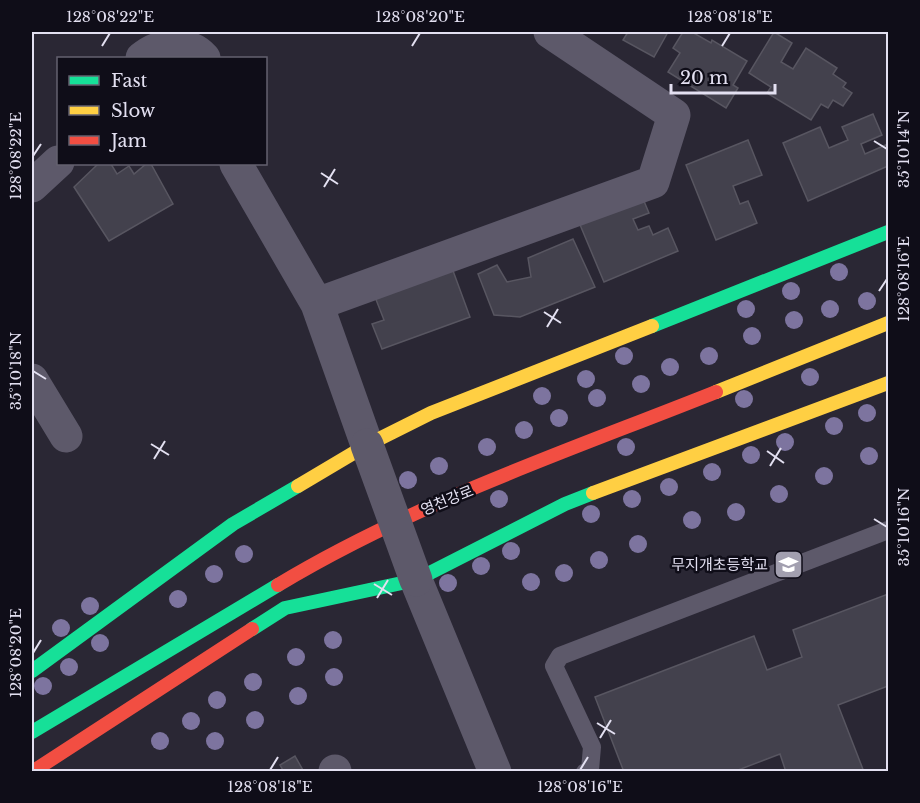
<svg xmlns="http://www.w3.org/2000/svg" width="920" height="803" font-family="'Libre Baskerville','Noto Sans KR',serif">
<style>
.building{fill:#43414d;stroke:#585661;stroke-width:1.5}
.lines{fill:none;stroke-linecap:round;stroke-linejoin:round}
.lane{stroke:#5d596a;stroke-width:18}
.street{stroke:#5d596a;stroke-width:33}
.fast{stroke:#16e098;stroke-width:14}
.slow{stroke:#ffcf43;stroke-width:14}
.jam{stroke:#f24e42;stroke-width:14}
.street-bridge{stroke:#5d596a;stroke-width:33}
.tree{fill:#7d749f}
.ticks{fill:none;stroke:#e3e0f1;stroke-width:2}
.labels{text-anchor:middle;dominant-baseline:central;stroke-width:5;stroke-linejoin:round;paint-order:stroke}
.street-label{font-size:15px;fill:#e3e0f1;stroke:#0f0d18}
.poi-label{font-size:15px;fill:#e3e0f1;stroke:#0f0d18;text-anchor:end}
.neatline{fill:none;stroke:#e3e0f1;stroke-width:2}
.ticks-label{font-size:15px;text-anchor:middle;fill:#e3e0f1}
</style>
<rect width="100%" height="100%" fill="#2a2734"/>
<path class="building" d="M 628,32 L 668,32 L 654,57 L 623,40 Z
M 683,32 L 692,32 L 711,43 L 712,40 L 747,61 L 733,85 L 738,88 L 726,108 L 668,72 L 680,53 L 673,48 Z
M 774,32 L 792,43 L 781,62 L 793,69 L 806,48 L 837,68 L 833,74 L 846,83 L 843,87 L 852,93 L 843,106 L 833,100 L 828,108 L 821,104 L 811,120 L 767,93 L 771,87 L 749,73 Z
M 873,114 L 882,135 L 861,144 L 865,154 L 888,144 L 888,166 L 808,201 L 783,143 L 820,127 L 829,148 L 848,140 L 842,127 Z
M 748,140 L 762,175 L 733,186 L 740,204 L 748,201 L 757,223 L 716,240 L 686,165 Z
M 98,164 L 111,164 L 117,174 L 129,166 L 134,174 L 146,164 L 151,164 L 173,204 L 109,241 L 74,187 Z
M 641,194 L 649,213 L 633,219 L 638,230 L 649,226 L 653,235 L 668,228 L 678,251 L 604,282 L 578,220 Z
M 573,239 L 595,287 L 520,317 L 494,315 L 478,274 L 497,265 L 507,282 L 531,277 L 528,258 Z
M 452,268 L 470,317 L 382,349 L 372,324 L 384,320 L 375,297 Z
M 888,594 L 888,686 L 838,705 L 864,772 L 786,772 L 780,754 L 733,772 L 624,772 L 595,697 L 754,636 L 767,670 L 802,657 L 793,630 Z
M 295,756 L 304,772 L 284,772 L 280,765 Z"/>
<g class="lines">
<path class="lane" d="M 585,772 L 590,770 L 592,747 L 554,666 L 560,656 L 888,530"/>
<path class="street" d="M 142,58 C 160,43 187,40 204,58
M 236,164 L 317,304 L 367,445
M 32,186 L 58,162
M 317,304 L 653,182 L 674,115 L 550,32
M 32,380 L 66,436
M 416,580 L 495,772
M 335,771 L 335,772"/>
<path class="fast" d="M 652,326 L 888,232
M 252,629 L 285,608 L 416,580 L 565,504 L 593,493
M 32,671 L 233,524 L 298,486
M 32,732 L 278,585"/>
<path class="slow" d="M 716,392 L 888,323
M 298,486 L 367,445 L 431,413 L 652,326
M 593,493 L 888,383"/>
<path class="jam" d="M 278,585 C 414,503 568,451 716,392
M 32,772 L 252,629"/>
<path class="street-bridge" d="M 367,445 L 416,580"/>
</g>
<g class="tree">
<circle cx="839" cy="272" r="9"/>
<circle cx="791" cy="291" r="9"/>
<circle cx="867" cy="301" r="9"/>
<circle cx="746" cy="309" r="9"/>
<circle cx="830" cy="309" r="9"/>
<circle cx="794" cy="320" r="9"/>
<circle cx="752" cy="336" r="9"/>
<circle cx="624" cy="356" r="9"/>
<circle cx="709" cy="356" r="9"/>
<circle cx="670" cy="367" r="9"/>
<circle cx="810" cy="377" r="9"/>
<circle cx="586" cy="379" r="9"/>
<circle cx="641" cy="384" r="9"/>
<circle cx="542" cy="396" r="9"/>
<circle cx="597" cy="398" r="9"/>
<circle cx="744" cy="399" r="9"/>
<circle cx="867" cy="413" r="9"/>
<circle cx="559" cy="418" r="9"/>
<circle cx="834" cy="426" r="9"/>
<circle cx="524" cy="430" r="9"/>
<circle cx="785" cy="442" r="9"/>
<circle cx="487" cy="447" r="9"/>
<circle cx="626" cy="447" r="9"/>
<circle cx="751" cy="455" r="9"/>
<circle cx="869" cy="456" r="9"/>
<circle cx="439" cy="466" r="9"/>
<circle cx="712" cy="472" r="9"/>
<circle cx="824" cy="476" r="9"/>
<circle cx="408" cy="480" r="9"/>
<circle cx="669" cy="487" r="9"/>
<circle cx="779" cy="494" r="9"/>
<circle cx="499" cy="499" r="9"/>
<circle cx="632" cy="499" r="9"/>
<circle cx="736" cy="512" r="9"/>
<circle cx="591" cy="514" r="9"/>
<circle cx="692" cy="520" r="9"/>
<circle cx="638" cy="544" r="9"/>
<circle cx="511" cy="551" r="9"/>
<circle cx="244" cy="554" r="9"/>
<circle cx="599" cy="560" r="9"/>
<circle cx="481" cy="566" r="9"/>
<circle cx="564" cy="573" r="9"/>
<circle cx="214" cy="574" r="9"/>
<circle cx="531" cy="582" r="9"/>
<circle cx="448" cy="583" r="9"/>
<circle cx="178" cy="599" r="9"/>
<circle cx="90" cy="606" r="9"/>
<circle cx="61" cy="628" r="9"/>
<circle cx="333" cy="640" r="9"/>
<circle cx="100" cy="643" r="9"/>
<circle cx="296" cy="657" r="9"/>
<circle cx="69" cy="667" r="9"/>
<circle cx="334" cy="677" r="9"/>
<circle cx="253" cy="682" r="9"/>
<circle cx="43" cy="686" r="9"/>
<circle cx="298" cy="696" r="9"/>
<circle cx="217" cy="700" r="9"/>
<circle cx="255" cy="720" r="9"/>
<circle cx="191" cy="721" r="9"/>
<circle cx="160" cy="741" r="9"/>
<circle cx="215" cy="741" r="9"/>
</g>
<path class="ticks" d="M 102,46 L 110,33M 412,46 L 420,33M 722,46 L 730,33M 874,141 L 887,149M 33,156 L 41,144M 321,173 L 338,184M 324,187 L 335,169M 879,291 L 887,279M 544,312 L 561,323M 547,327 L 558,309M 33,371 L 46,379M 151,444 L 169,455M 767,451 L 784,463M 154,459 L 165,441M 770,466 L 781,448M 874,519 L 887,527M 374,584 L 392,595M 377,598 L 388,580M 33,653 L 41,640M 597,723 L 615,734M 600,738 L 611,720M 270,770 L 278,757M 580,770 L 588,757"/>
<defs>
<symbol id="school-square" viewBox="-11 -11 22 22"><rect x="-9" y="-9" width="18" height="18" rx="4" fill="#a29faf" stroke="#0f0d18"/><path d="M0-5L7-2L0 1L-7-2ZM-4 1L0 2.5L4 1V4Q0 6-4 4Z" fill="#fff"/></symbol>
</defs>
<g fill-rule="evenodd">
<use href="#school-square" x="772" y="548" width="33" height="33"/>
</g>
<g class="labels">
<g class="street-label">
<text transform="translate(447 500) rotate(-22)">영천강로</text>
</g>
<g class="poi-label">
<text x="768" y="564">무지개초등학교</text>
</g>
</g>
<rect width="920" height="803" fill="none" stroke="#0f0d18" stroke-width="66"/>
<rect x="57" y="57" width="210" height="108" fill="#0f0d18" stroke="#64616f" stroke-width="1.5"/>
<rect x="69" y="76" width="30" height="9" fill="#16e098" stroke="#64616f" stroke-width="1.5"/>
<text x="111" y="87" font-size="18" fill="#e3e0f1">Fast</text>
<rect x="69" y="106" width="30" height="9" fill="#ffcf43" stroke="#64616f" stroke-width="1.5"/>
<text x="111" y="117" font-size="18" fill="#e3e0f1">Slow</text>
<rect x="69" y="136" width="30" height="9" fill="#f24e42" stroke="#64616f" stroke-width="1.5"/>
<text x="111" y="147" font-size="18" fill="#e3e0f1">Jam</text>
<path d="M671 84v9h104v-9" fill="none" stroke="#e3e0f1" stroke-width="3"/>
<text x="680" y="84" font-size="18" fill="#e3e0f1" stroke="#0f0d18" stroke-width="4.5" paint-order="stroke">20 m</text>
<rect x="33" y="33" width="854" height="737" class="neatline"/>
<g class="ticks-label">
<text x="110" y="22">128°08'22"E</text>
<text x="420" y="22">128°08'20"E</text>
<text x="730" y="22">128°08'18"E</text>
<text transform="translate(904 149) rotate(-90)" y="5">35°10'14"N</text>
<text transform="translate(16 156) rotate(-90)" y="5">128°08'22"E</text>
<text transform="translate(904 279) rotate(-90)" y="5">128°08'16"E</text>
<text transform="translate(16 371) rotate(-90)" y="5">35°10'18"N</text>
<text transform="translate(904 527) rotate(-90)" y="5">35°10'16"N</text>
<text transform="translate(16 653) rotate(-90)" y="5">128°08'20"E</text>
<text x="270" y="792">128°08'18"E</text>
<text x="580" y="792">128°08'16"E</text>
</g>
</svg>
